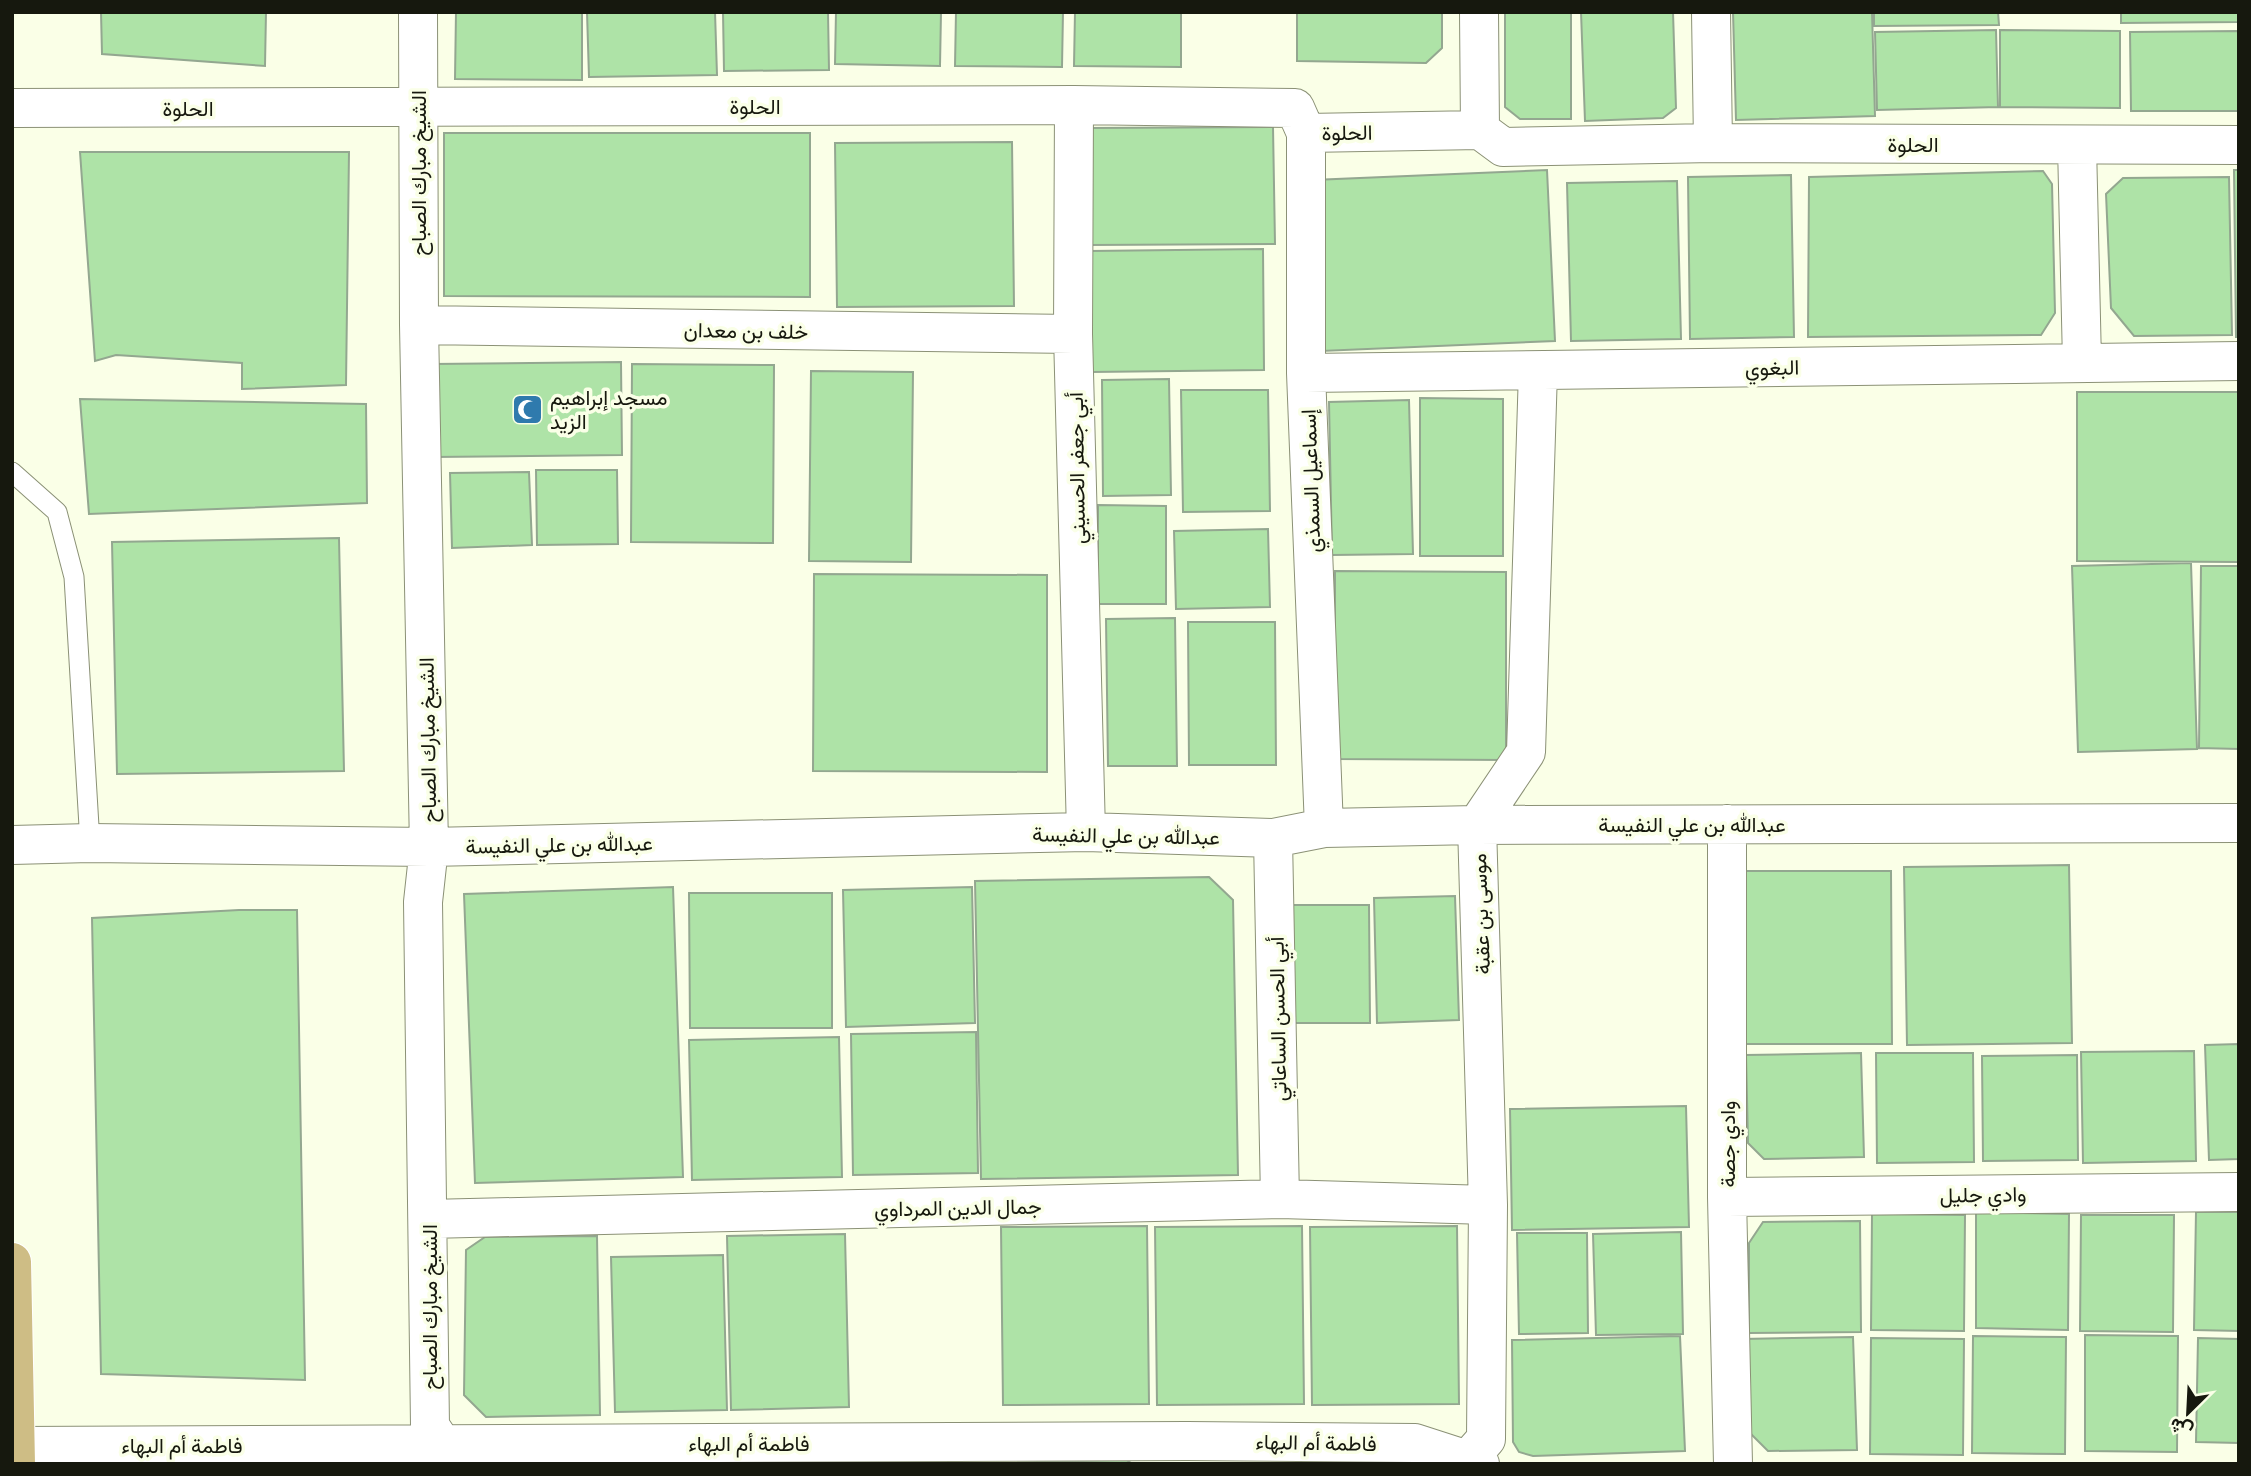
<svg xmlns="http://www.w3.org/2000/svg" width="2251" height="1476" font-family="Ubuntu,Vazirmatn,sans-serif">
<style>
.building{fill:#aee3a7;stroke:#93a790;stroke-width:2}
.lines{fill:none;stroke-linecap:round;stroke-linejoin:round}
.service-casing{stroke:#8b9176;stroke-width:21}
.minor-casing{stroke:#8b9176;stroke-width:40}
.primary-casing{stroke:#fff;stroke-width:40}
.service{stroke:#fff;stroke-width:19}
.minor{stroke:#fff;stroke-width:38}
.primary{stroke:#cebd85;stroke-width:38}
.labels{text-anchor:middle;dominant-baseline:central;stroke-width:7;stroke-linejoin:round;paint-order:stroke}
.street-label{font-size:21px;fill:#16180e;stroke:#faffe7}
.poi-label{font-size:21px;fill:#16180e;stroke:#faffe7;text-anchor:start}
</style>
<rect width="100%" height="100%" fill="#faffe7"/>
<path class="building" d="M 101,12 L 266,12 L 265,66 L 102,54 Z
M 456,12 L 582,12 L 582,80 L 455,79 Z
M 587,12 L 715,12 L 717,75 L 589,77 Z
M 723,12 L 828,12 L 829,70 L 724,71 Z
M 836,12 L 941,12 L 940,66 L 835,64 Z
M 956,12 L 1063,12 L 1062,67 L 955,66 Z
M 1075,12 L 1181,12 L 1181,67 L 1074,66 Z
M 1297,12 L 1442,12 L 1442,48 L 1426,63 L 1297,61 Z
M 1505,12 L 1571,12 L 1571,119 L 1520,119 L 1505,107 Z
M 1581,12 L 1673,12 L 1676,108 L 1663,118 L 1585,121 Z
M 1733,12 L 1872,12 L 1875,116 L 1736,120 Z
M 1874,12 L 1998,12 L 1999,25 L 1874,26 Z
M 2121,12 L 2239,12 L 2239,22 L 2121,23 Z
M 1996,30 L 1998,107 L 1877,110 L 1875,32 Z
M 2000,30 L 2120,31 L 2120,108 L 2000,107 Z
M 2239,31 L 2239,111 L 2131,111 L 2130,32 Z
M 1273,127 L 1275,244 L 1089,245 L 1088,128 Z
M 444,133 L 810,133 L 810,297 L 444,296 Z
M 1012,142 L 1014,306 L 837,307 L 835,143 Z
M 80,152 L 349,152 L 346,385 L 242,389 L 242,363 L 116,355 L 95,361 Z
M 1547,170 L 1555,341 L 1321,351 L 1313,180 Z
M 2234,170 L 2239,170 L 2239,337 L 2236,337 Z
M 2043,171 L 2052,184 L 2055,313 L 2041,335 L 1808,337 L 1809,177 Z
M 1791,175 L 1794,337 L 1690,339 L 1688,177 Z
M 2229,177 L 2232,335 L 2134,336 L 2111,308 L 2106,194 L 2123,178 Z
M 1677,181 L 1681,339 L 1571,341 L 1567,183 Z
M 1263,249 L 1264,370 L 1092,372 L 1090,251 Z
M 621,362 L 622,455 L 434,457 L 432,364 Z
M 632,364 L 774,365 L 773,543 L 631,542 Z
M 811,371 L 913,372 L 911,562 L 809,561 Z
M 1169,379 L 1171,495 L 1103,496 L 1102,380 Z
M 1181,390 L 1268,390 L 1270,511 L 1183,512 Z
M 2077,392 L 2239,392 L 2239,562 L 2077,561 Z
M 1420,398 L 1503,399 L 1503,556 L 1420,556 Z
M 80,399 L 366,404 L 367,503 L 89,514 Z
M 1409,400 L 1413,554 L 1332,555 L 1329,402 Z
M 536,470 L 617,470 L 618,544 L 537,545 Z
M 529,472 L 532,545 L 452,548 L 450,473 Z
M 1098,505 L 1166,506 L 1166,604 L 1098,604 Z
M 1268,529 L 1270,607 L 1176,609 L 1174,531 Z
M 339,538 L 344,771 L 117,774 L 112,542 Z
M 2191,563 L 2197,749 L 2078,752 L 2072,566 Z
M 2201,566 L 2239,566 L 2239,749 L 2199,748 Z
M 1335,571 L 1506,572 L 1506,760 L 1335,759 Z
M 814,574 L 1047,575 L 1047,772 L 813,771 Z
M 1175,618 L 1177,766 L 1108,766 L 1106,619 Z
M 1188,622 L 1275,622 L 1276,765 L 1189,765 Z
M 2069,865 L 2072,1043 L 1907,1045 L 1904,867 Z
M 1745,871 L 1891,871 L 1892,1044 L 1745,1044 Z
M 1209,877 L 1233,900 L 1238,1175 L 981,1179 L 975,881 Z
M 673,887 L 683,1177 L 475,1183 L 464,894 Z
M 972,887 L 975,1023 L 846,1027 L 843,890 Z
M 689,893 L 832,893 L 832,1028 L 690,1028 Z
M 1455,896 L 1459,1020 L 1377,1023 L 1374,898 Z
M 1290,905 L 1369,905 L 1370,1023 L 1291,1023 Z
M 239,910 L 297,910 L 305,1380 L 101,1374 L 92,918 Z
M 976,1032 L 978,1173 L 853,1175 L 851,1034 Z
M 839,1037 L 842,1177 L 692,1180 L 689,1040 Z
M 2239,1044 L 2239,1159 L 2209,1160 L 2205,1045 Z
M 2194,1051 L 2196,1161 L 2083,1163 L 2081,1052 Z
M 1861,1053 L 1864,1157 L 1764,1159 L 1748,1143 L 1746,1055 Z
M 1876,1053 L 1973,1053 L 1974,1162 L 1877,1163 Z
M 2077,1055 L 2078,1160 L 1983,1161 L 1982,1056 Z
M 1686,1106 L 1689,1227 L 1512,1230 L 1510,1109 Z
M 1976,1212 L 2069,1214 L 2068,1330 L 1976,1328 Z
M 2196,1212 L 2239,1212 L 2239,1331 L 2194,1330 Z
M 1872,1214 L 1965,1215 L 1964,1331 L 1871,1330 Z
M 2081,1215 L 2174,1215 L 2173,1332 L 2080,1331 Z
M 1860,1221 L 1861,1332 L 1749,1333 L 1749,1243 L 1763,1222 Z
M 1147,1226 L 1149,1404 L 1003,1405 L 1001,1227 Z
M 1302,1226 L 1304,1404 L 1157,1405 L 1155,1227 Z
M 1457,1226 L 1459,1404 L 1312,1405 L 1310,1227 Z
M 1681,1232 L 1683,1334 L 1596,1335 L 1593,1234 Z
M 1517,1233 L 1587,1233 L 1588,1333 L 1519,1334 Z
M 845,1234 L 849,1407 L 731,1410 L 727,1236 Z
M 597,1236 L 600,1415 L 486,1417 L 464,1395 L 466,1250 L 485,1237 Z
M 723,1255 L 727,1410 L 615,1412 L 611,1257 Z
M 2085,1335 L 2178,1336 L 2177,1452 L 2085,1451 Z
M 1680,1336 L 1685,1451 L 1533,1456 L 1519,1452 L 1513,1442 L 1512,1340 Z
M 1973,1336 L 2066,1337 L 2065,1454 L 1972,1453 Z
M 1853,1337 L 1857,1450 L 1768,1451 L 1744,1427 L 1742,1339 Z
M 1871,1338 L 1964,1339 L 1963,1455 L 1870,1454 Z
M 2198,1338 L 2239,1339 L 2239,1443 L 2196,1442 Z
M 1126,1460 L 1133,1464 L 990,1464 L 990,1463 Z"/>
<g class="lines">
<defs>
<path id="service" d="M 12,472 L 57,512 L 74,577 L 90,843"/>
<path id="minor" d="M 418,12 L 419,325 L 429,847 L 423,902 L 430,1426 L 442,1444 L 442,1464
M 1479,12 L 1480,130 L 1503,147 L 1713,143 L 2239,145
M 1711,12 L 1713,143
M 1074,105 L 1073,334 L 1086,832
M 12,108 L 1074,105 L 1295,108 L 1306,133 L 1480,130
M 1306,133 L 1306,373 L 1324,828
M 2077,145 L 2082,362
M 419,325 L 1073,334
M 1306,373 L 2239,361
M 1727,824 L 1727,1197 L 1733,1464
M 1273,838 L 1280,1199
M 12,845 L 90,843 L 429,847 L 1086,832 L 1273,838 L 1324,828 L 1477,825 L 2239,823
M 1727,1197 L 2239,1192
M 429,1219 L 1280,1199 L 1488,1205
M 16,1446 L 1187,1441 L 1415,1443 L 1480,1464
M 1464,1464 L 1486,1439 L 1488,1205 L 1477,825 L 1526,752 L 1538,371"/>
<path id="primary" d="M 12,1262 L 16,1464"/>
</defs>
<use href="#service" class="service-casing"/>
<use href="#minor" class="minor-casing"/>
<use href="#primary" class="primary-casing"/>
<use href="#service" class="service"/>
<use href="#minor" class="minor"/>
<use href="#primary" class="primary"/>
</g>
<defs>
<symbol id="mosque-square" viewBox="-11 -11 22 22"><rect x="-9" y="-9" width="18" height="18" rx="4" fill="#2f7aad" stroke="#faffe7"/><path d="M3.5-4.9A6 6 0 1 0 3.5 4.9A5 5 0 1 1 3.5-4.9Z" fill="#fff"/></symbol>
</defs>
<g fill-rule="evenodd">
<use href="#mosque-square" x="510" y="392" width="35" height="35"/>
</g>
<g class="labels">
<g class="street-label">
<text x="755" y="106">الحلوة</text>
<text x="188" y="108">الحلوة</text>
<text transform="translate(1347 132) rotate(-1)">الحلوة</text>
<text x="1913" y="144">الحلوة</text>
<text transform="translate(418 173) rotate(-90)">الشيخ مبارك الصباح</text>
<text transform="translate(746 330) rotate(1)">خلف بن معدان</text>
<text transform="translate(1772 367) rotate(-1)">البغوي</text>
<text transform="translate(1076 468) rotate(-91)">أبي جعفر الحسيني</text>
<text transform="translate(1310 481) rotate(-92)">إسماعيل السمذي</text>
<text transform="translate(427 740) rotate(-91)">الشيخ مبارك الصباح</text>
<text x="1692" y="824">عبدالله بن علي النفيسة</text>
<text transform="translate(1126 835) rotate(1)">عبدالله بن علي النفيسة</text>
<text transform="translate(559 844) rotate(-1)">عبدالله بن علي النفيسة</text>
<text transform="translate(1480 914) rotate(-92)">موسى بن عقبة</text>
<text transform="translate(1277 1019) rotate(-91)">أبي الحسن الساعاتي</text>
<text transform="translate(1727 1144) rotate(-90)">وادي جصة</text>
<text transform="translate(1983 1194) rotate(-1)">وادي جليل</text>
<text transform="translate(958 1207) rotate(-1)">جمال الدين المرداوي</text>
<text transform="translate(429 1307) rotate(-90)">الشيخ مبارك الصباح</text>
<text transform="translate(1316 1442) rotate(1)">فاطمة أم البهاء</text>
<text x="749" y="1443">فاطمة أم البهاء</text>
<text x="182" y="1445">فاطمة أم البهاء</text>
</g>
<g class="poi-label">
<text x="550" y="397">مسجد إبراهيم<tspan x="550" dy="24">الزيد</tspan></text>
</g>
</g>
<rect width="2251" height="1476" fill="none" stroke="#16180e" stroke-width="28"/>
<g transform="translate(2188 1413) rotate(204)" stroke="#faffe7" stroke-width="5" paint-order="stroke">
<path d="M0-5L12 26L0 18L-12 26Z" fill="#16180e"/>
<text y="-10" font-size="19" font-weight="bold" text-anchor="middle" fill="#16180e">ش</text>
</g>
</svg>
